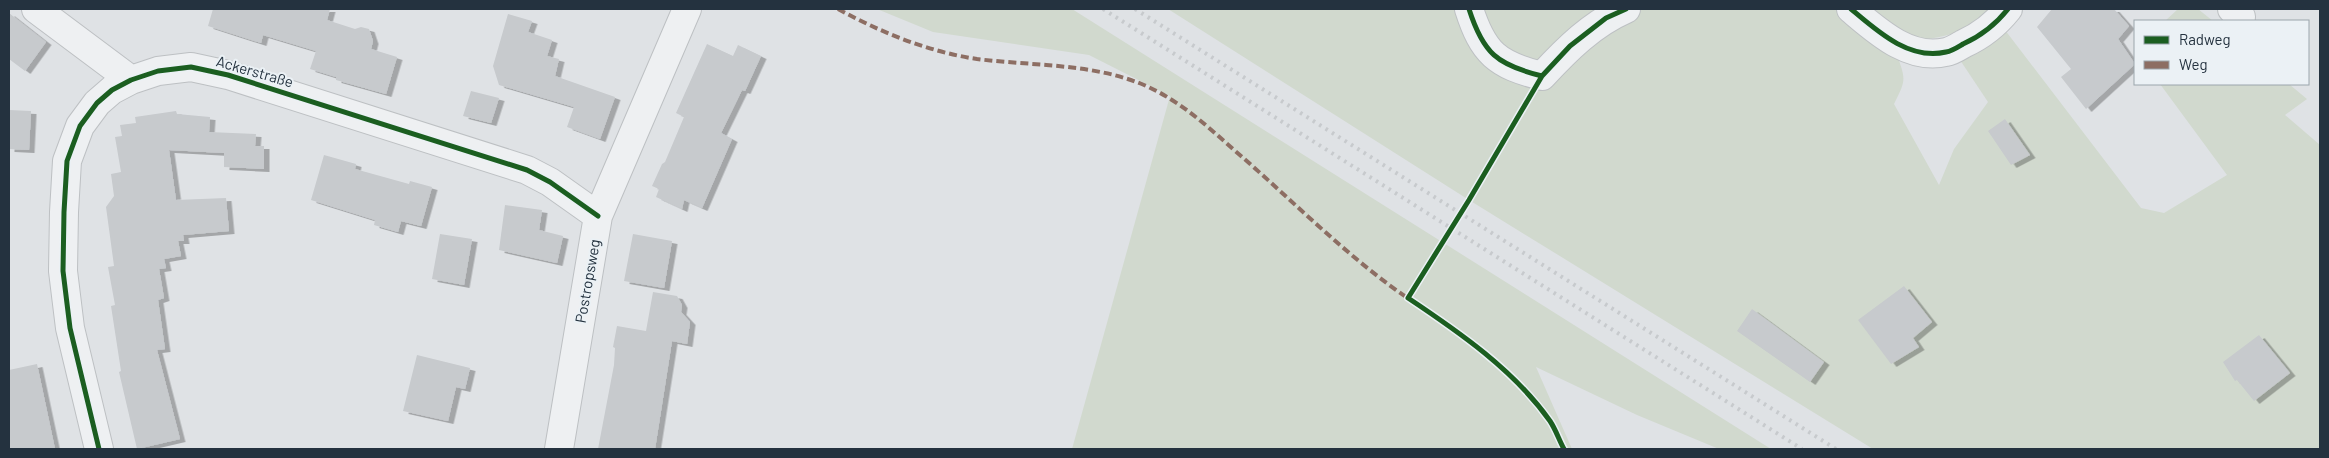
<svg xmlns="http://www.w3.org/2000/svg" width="2329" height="458" font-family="Barlow,sans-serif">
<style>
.green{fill:#d1d9ce}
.building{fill:#c7cacd;filter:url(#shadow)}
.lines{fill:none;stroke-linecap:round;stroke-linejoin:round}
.minor-casing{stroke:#bdc0c3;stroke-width:30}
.minor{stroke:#eef0f2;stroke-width:28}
.rail{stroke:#c7cacd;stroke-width:4;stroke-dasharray:2.5 5;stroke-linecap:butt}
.quiet{stroke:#8d6e63;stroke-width:4;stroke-dasharray:8 4;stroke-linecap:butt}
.cycleway-casing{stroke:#ebf1f5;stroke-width:8}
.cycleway{stroke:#1b5e20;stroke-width:5}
.labels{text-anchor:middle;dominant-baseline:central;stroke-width:4;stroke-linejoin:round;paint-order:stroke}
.street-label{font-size:15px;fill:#24323f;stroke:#ebf1f5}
</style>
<defs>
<filter id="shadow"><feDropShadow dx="5.5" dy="3" stdDeviation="0" flood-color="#0004"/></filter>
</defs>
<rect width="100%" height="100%" fill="#dfe2e5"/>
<path class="green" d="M 877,9 L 1072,9 L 1771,449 L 1719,449 L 1637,415 L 1536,367 L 1572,449 L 1072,449 L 1170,96 L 1089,55 L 933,32 Z
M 1168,9 L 1988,9 C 1984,26 1944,38 1926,39 C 1920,39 1912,37 1906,36 L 1897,55 C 1906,80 1906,80 1894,104 L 1939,185 L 1954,149 L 1988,102 L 1960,60 L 2005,30 L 2141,208 L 2164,213 L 2227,175 L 2160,84 L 2289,84 L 2307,99 L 2285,115 L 2320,145 L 2320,449 L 1873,449 L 1469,200 Z
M 2178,9 L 2198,9 L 2213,21 L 2165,21 Z"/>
<path class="building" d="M 213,9 L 330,9 L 327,20 L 355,29 L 361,27 L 369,29 L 373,41 L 371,49 L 397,57 L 386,94 L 336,80 L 336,77 L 310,69 L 316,51 L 263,35 L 261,43 L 208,26 Z
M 2052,9 L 2114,9 L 2129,26 L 2118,39 L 2135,64 L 2086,109 L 2061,77 L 2071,69 L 2037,27 Z
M 9,13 L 46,42 L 25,71 L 9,59 Z
M 508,14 L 532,21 L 528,32 L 552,40 L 547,56 L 559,59 L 555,76 L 615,97 L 600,139 L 567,127 L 574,107 L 499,85 L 493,66 Z
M 707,44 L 733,56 L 738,45 L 761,56 L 745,91 L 742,90 L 721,133 L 732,139 L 702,208 L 684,200 L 682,209 L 656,197 L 659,189 L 652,186 L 662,164 L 665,162 L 684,117 L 676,113 Z
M 471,91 L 499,98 L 491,123 L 463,116 Z
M 9,110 L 31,111 L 29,150 L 9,149 Z
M 176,111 L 177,114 L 210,117 L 209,132 L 256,134 L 255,146 L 264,146 L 264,169 L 224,167 L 224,153 L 169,150 L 176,200 L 226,198 L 229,231 L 183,235 L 184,241 L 178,241 L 181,256 L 164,259 L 166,268 L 159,269 L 164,298 L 158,300 L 165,349 L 157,350 L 180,439 L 137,449 L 119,372 L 121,371 L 111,306 L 115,305 L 108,267 L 114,266 L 106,207 L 114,196 L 111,174 L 121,172 L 115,137 L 122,136 L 120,125 L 136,123 L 135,117 Z
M 2005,119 L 2030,155 L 2011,165 L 1988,131 Z
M 324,155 L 356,164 L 355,169 L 409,184 L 410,181 L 432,187 L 421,226 L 401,221 L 398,232 L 374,225 L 375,220 L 311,200 Z
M 505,205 L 542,210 L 539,230 L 563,236 L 557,263 L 499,250 Z
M 440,234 L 472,239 L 464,285 L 432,279 Z
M 633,234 L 672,241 L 664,288 L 624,281 Z
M 1904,286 L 1932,322 L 1913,338 L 1919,347 L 1891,364 L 1858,320 Z
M 653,292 L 677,296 L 682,305 L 681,312 L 690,322 L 687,344 L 672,341 L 655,449 L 598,449 L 614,365 L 615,348 L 613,347 L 617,326 L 646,331 Z
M 1752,309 L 1824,362 L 1810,382 L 1737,331 Z
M 2259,335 L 2290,373 L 2254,401 L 2237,380 L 2235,381 L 2223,362 Z
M 417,355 L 470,368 L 465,389 L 456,387 L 448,421 L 403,411 Z
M 37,364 L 55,449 L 9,449 L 9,370 Z"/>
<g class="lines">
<defs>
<path id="minor" d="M 36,9 L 131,80
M 1469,9 C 1483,53 1497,65 1542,76 C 1567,49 1592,24 1626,9
M 1851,9 C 1876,30 1909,61 1946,52 C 1952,51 1958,47 1963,44 C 1981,36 1996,24 2008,9
M 2232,9 L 2241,17
M 99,449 L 70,328 L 63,271 L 64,212 L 67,161 L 80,126 L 97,103 L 112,90 L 131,80 L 158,71 L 191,67 L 228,75 L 527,170 L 550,182 L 598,216
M 559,449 L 598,216 L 687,9"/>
</defs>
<use href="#minor" class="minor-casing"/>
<use href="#minor" class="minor"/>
<path class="rail" d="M 1103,9 L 1802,449
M 1135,9 L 1836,449"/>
<path class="quiet" d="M 838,9 C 880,32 929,52 977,59 C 1032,66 1092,63 1144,85 C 1183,102 1210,129 1241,156 C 1295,203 1353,262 1412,301"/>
<defs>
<path id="cycleway" d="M 1469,9 C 1483,53 1497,65 1542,76
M 1851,9 C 1876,30 1909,61 1946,52 C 1952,51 1958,47 1963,44 C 1981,36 1996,24 2008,9
M 99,449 L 70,328 L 63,271 L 64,212 L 67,161 L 80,126 L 97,103 L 112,90 L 131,80 L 158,71 L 191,67 L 228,75 L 527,170 L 550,182 L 598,216
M 1564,449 C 1559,440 1556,430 1550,421 C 1514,370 1459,332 1408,298 L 1469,200 L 1542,76 L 1570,46 L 1606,18 L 1626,9"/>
</defs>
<use href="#cycleway" class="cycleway-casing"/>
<use href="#cycleway" class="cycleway"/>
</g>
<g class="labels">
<g class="street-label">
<text transform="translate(255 71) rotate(16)">Ackerstraße</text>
<text transform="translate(587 281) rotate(-80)">Postropsweg</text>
</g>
</g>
<rect width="2329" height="458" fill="none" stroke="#24323f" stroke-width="20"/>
<rect x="2134" y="20" width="175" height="65" fill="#ebf1f5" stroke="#9ba5ac"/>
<rect x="2144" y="36" width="25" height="8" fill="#1b5e20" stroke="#9ba5ac"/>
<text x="2179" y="45" font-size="15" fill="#24323f">Radweg</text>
<rect x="2144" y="61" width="25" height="8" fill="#8d6e63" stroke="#9ba5ac"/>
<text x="2179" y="70" font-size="15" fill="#24323f">Weg</text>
</svg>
